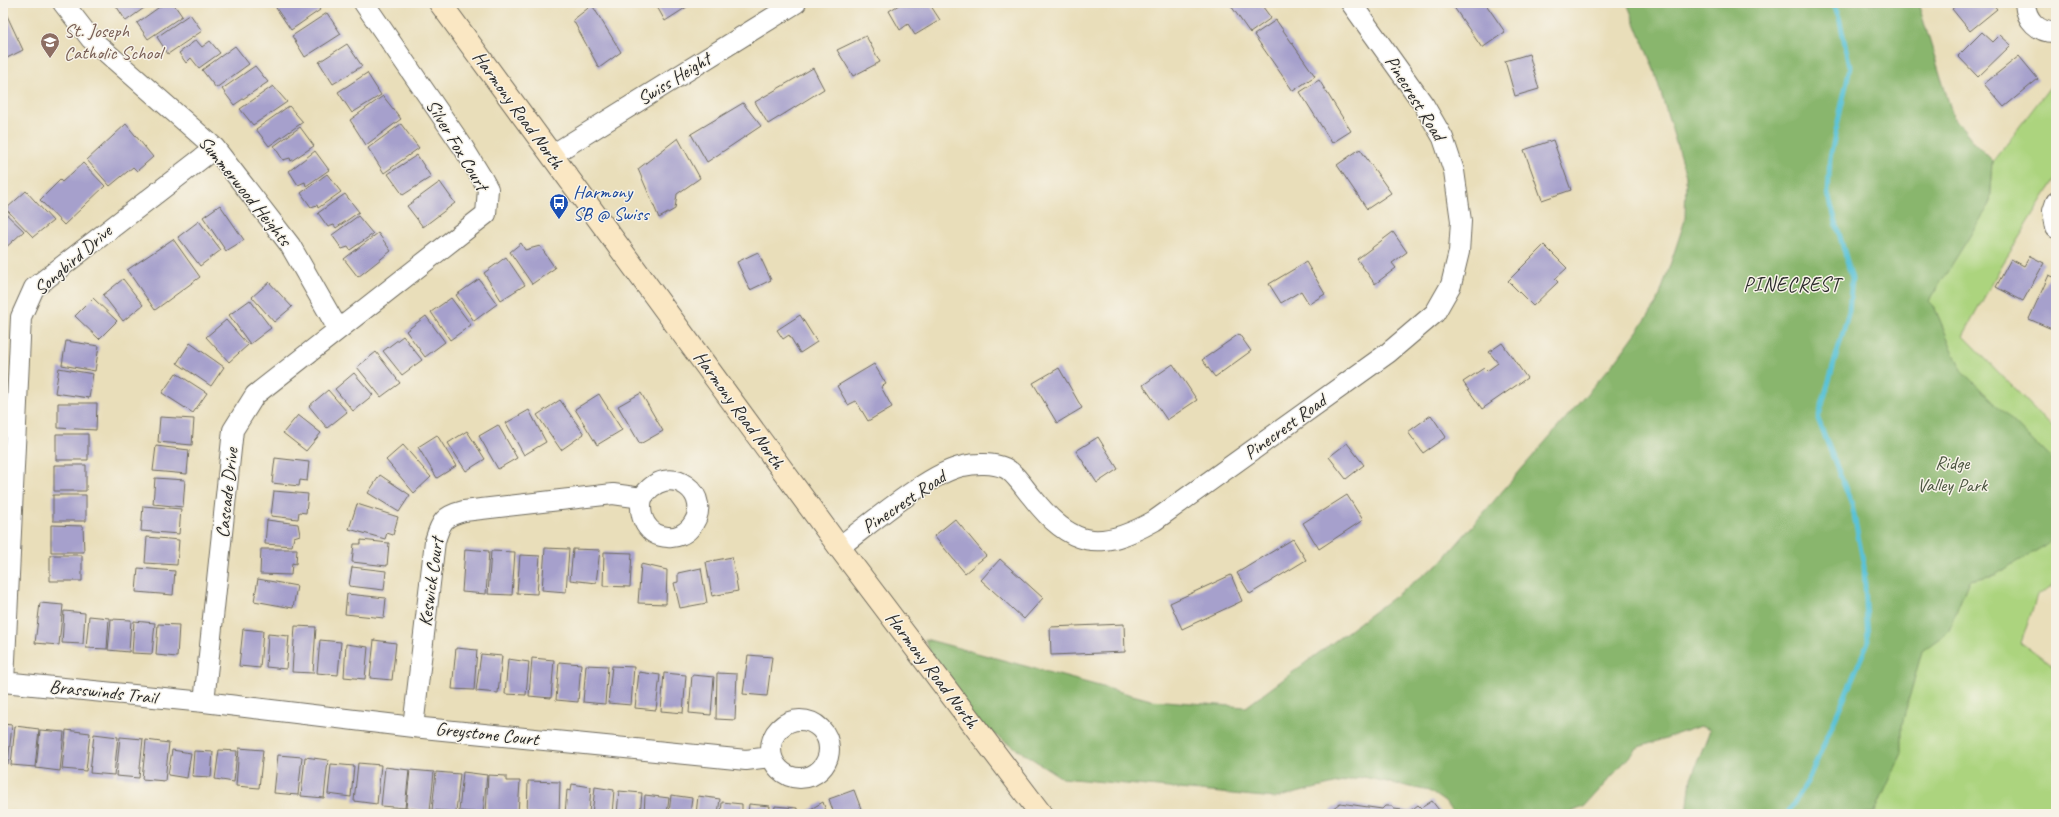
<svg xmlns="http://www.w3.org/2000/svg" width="2059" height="817" font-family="Caveat,sans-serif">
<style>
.green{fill:#acd47e;stroke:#6c8054}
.forest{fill:#89b66d;stroke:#5a704c}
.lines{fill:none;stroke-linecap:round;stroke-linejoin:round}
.stream{stroke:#5ac2d7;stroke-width:5}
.building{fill:#a6a0cc}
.street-casing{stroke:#6e6a5d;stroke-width:22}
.secondary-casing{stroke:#6e6a5d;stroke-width:24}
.street{stroke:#fff;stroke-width:20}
.secondary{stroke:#fae7c3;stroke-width:22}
.labels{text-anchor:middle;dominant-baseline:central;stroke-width:3;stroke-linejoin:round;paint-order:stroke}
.education-label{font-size:19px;fill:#785e54;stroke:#f7f3e8;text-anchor:start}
.street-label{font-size:19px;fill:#2b2b2b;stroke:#f7f3e8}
.transit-label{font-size:19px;fill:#164399;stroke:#f7f3e8;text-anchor:start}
.park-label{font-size:19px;fill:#4b5540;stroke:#f7f3e8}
.neighbourhood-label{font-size:20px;letter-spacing:1px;fill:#2b2b2b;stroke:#f7f3e8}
</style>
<rect width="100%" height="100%" fill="#f7f3e8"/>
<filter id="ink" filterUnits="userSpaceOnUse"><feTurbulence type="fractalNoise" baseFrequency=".025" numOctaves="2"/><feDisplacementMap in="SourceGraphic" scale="8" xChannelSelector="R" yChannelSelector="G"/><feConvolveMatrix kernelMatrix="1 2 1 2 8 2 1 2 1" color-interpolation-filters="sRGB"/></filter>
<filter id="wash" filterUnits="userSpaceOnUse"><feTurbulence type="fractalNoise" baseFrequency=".012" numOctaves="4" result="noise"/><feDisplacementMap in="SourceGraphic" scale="16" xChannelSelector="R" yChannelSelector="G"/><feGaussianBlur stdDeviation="0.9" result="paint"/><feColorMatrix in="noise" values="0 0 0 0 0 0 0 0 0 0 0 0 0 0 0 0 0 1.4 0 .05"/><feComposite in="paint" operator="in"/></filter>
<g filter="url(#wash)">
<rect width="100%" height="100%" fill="#e9deba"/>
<path class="green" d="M 2056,79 L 2056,178 L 2002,265 L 1963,336 L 2056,431 L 2056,583 L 2037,596 L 2021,643 L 2056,669 L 2056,814 L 1787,814 L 1818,419 L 1990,204 L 1993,161 Z"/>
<path class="forest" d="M 1627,3 L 1918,3 L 1953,116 L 1974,142 L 1993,161 L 1990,204 L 1929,301 L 1934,306 L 1961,370 L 2056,464 L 2056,539 L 1995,575 L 1969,580 L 1948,632 L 1922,651 L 1902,724 L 1902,753 L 1874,814 L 1687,814 L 1691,778 L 1710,730 L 1700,726 L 1637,748 L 1585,806 L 1567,814 L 1454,814 L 1445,802 L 1429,791 L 1364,777 L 1275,798 L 1062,778 L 950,706 L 925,639 L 1151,700 L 1246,707 L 1441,562 L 1617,359 L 1657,304 L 1685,220 L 1686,176 L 1654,70 Z"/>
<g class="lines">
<path class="stream" d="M 1787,814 L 1809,779 L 1868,642 L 1864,566 L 1852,505 L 1818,419 L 1849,311 L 1852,279 L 1828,194 L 1830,158 L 1850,67 L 1839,17 L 1833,3"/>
</g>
<g id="blocks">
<path class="building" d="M 116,3 L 151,3 L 126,21 L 115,4 Z
M 165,3 L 173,3 L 182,16 L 148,39 L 137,23 Z
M 283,3 L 315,3 L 320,10 L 291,30 L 276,8 Z
M 655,3 L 693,3 L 665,21 Z
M 902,3 L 929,3 L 940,20 L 915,35 L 908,24 L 900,30 L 889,11 Z
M 1229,3 L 1260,3 L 1271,18 L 1250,33 Z
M 1451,3 L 1485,3 L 1505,32 L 1482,48 Z
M 1959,3 L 1992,3 L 1997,9 L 1970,31 L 1952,9 Z
M 592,5 L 621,52 L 599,68 L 573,20 Z
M 3,7 L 23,50 L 3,60 Z
M 327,13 L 341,34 L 305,57 L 292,36 Z
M 190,14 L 202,31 L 168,54 L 157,37 Z
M 1276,20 L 1315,76 L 1293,91 L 1254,35 Z
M 1982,32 L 1993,42 L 2000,35 L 2011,45 L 1978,77 L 1958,56 Z
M 866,36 L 880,62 L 853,76 L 837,50 Z
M 196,40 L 202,47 L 210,41 L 220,53 L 199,68 L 191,58 L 186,63 L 179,53 Z
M 347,44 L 362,66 L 333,84 L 319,62 Z
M 235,46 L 249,64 L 216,88 L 202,70 Z
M 1529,54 L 1539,89 L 1515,96 L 1505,61 Z
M 2019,56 L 2038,79 L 2004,107 L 1984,84 Z
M 255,66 L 268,82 L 234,105 L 222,89 Z
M 813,68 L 824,89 L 768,124 L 755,102 Z
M 367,73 L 381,95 L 352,113 L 338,92 Z
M 1319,80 L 1351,131 L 1332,143 L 1300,92 Z
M 273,86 L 287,102 L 253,125 L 240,109 Z
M 383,96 L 401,119 L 366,145 L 350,120 Z
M 743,103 L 761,126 L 707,162 L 691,134 Z
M 289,106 L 303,122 L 269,146 L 256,129 Z
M 126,124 L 153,157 L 137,171 L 133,167 L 110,186 L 87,160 Z
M 401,124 L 419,148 L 384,173 L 368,148 Z
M 300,127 L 314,146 L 291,161 L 290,158 L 283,160 L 274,146 Z
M 678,138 L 700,178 L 677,194 L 675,209 L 659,218 L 638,169 Z
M 1553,140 L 1571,190 L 1542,200 L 1524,150 Z
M 1360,149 L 1391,193 L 1367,209 L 1337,165 Z
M 315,151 L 329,170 L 306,186 L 305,182 L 298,185 L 289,171 Z
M 417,155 L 431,177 L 403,195 L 388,174 Z
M 83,163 L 105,186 L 64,225 L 40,200 L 60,180 L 62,182 Z
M 327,174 L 341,192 L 318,208 L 317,205 L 311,207 L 301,193 Z
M 440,182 L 455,203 L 423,227 L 407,206 Z
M 26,191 L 53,221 L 33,237 L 6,209 Z
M 345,194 L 359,212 L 336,228 L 334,225 L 328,227 L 318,213 Z
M 220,205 L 244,240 L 226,251 L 203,217 Z
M 3,211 L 24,231 L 3,250 Z
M 358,216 L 373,234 L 350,250 L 348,247 L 342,249 L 332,235 Z
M 199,221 L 221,250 L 200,266 L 178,237 Z
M 1393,232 L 1407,252 L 1392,263 L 1396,268 L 1375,284 L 1357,259 Z
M 378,233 L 391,251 L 358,277 L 344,259 Z
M 173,239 L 200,277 L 155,310 L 127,270 Z
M 521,243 L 525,250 L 540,246 L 555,268 L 532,284 L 510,252 Z
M 1544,245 L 1567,268 L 1555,279 L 1558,282 L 1533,306 L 1508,281 Z
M 758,252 L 771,280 L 750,290 L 737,262 Z
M 2030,256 L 2044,263 L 2023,301 L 1996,287 L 2011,259 L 2024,266 Z
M 506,257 L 525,285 L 501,300 L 484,273 Z
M 1306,262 L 1325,294 L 1309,304 L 1301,291 L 1281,303 L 1269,284 Z
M 2049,275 L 2056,278 L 2056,327 L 2054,330 L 2029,319 Z
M 123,279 L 143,305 L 123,321 L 103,295 Z
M 479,279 L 497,304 L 474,321 L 456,295 Z
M 269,282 L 292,307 L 274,322 L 252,297 Z
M 93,298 L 117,321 L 99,339 L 75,316 Z
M 451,298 L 471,325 L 450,340 L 431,312 Z
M 250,300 L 271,328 L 250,344 L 229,315 Z
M 800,315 L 817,342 L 800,353 L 789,335 L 783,339 L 777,330 Z
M 426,316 L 445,342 L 425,357 L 406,331 Z
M 226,320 L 248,345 L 229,362 L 206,337 Z
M 1239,334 L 1251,351 L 1215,377 L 1202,360 Z
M 403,336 L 422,360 L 402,375 L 383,351 Z
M 66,341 L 99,346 L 95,371 L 62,365 Z
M 190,343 L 224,367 L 211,386 L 177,363 Z
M 1502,343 L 1527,378 L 1482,409 L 1463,382 L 1484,368 L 1487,371 L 1498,363 L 1489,352 Z
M 376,352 L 400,383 L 381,397 L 357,367 Z
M 874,364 L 886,384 L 881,387 L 892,407 L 868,421 L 856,401 L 848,405 L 837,386 Z
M 1173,364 L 1197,400 L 1167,420 L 1143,385 Z
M 59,368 L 93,374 L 89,398 L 55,393 Z
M 1059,368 L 1082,408 L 1057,423 L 1033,383 Z
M 176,373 L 207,393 L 193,413 L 162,393 Z
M 354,373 L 373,395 L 353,411 L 335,389 Z
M 328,390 L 347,412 L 327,428 L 309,406 Z
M 641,393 L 663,431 L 640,444 L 618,406 Z
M 599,394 L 622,430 L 597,445 L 575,409 Z
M 560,400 L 584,434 L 561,450 L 537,415 Z
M 58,403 L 97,403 L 96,430 L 58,428 Z
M 529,410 L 546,442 L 524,455 L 506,423 Z
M 298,415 L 321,433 L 306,451 L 283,433 Z
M 1431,415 L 1446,437 L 1423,453 L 1408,432 Z
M 160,417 L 194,419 L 192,445 L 158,442 Z
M 498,425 L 517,458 L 498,469 L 479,436 Z
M 467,431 L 485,459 L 466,471 L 448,443 Z
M 56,434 L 88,434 L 88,460 L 56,460 Z
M 437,435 L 456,466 L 437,478 L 418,447 Z
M 1098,437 L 1118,469 L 1097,483 L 1076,451 Z
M 1347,443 L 1364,465 L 1346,479 L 1329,457 Z
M 403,445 L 431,477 L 414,493 L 386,460 Z
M 156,446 L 189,450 L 187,474 L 153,471 Z
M 275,458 L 309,462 L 307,481 L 300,480 L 299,486 L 272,483 Z
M 54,465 L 86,465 L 86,491 L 54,491 Z
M 380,475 L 410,495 L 399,512 L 368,493 Z
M 155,478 L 185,480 L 183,507 L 153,504 Z
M 274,491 L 308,494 L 306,513 L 299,512 L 298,519 L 271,516 Z
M 53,495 L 86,495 L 86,521 L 53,521 Z
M 1347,495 L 1363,520 L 1319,549 L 1303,523 Z
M 357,504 L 398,517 L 393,535 L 387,533 L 385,539 L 349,529 Z
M 143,506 L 181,509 L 179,534 L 141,531 Z
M 955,519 L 986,556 L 965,573 L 934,536 Z
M 267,520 L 298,524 L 300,535 L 294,537 L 292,546 L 265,544 Z
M 51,525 L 83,526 L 84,552 L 51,552 Z
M 147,537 L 179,540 L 177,565 L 145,563 Z
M 1293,539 L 1306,560 L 1250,594 L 1237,573 Z
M 361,540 L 389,543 L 387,566 L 352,562 L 354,544 L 361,544 Z
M 545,548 L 569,549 L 566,592 L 542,590 Z
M 261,549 L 297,549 L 296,564 L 292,563 L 291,575 L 260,574 Z
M 465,549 L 489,551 L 486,594 L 462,592 Z
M 573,549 L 600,550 L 596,583 L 570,580 Z
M 491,551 L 515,552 L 512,595 L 488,594 Z
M 604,552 L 632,553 L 630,587 L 603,586 Z
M 50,555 L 82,555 L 82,581 L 50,581 Z
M 520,555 L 540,556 L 537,594 L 517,593 Z
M 732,557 L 738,591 L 712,596 L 706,562 Z
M 1000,559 L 1043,598 L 1024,619 L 981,580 Z
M 641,564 L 667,570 L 666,604 L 638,603 Z
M 352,567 L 386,571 L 384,590 L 349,586 Z
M 138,568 L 175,571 L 173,595 L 136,592 Z
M 701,568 L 707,603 L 680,608 L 674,583 L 678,582 L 678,573 Z
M 1231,575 L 1242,601 L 1182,629 L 1170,603 Z
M 258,579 L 297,586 L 293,608 L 254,601 Z
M 347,594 L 386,598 L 384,618 L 345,614 Z
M 40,603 L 63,605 L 59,645 L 35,643 Z
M 64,611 L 85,613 L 83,644 L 62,643 Z
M 89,616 L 109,618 L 107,649 L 86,648 Z
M 111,619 L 131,620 L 129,652 L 108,650 Z
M 134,621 L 155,623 L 152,654 L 132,653 Z
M 158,624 L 179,625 L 177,657 L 156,655 Z
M 1124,624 L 1125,652 L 1051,655 L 1050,627 Z
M 295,626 L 316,627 L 313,673 L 292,672 Z
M 243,629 L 263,631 L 260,668 L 239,666 Z
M 268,634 L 289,636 L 286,669 L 266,667 Z
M 320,640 L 341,642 L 338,675 L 317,673 Z
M 374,640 L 396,643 L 392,680 L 370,678 Z
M 346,644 L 368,647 L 365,679 L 344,677 Z
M 456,648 L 477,650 L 474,690 L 452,689 Z
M 481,654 L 502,656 L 498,693 L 476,691 Z
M 748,655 L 772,657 L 767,696 L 743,694 Z
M 532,658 L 554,660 L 551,698 L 529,696 Z
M 508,659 L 529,662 L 526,695 L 505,694 Z
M 559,662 L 581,664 L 578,702 L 556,700 Z
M 586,665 L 608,666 L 605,704 L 583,702 Z
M 612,666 L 634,667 L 631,705 L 608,703 Z
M 639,672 L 660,675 L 656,710 L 635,708 Z
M 664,673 L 686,675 L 683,713 L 661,711 Z
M 717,673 L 737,674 L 735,720 L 716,719 Z
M 692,675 L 714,677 L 711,715 L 689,713 Z
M 3,724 L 12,725 L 8,764 L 3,763 Z
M 15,726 L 39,729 L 35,767 L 11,765 Z
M 40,730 L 64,732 L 60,771 L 36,768 Z
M 66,730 L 90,733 L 86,771 L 62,769 Z
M 94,734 L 118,737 L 114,775 L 90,773 Z
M 120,737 L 143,739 L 139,778 L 116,776 Z
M 146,740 L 169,743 L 165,781 L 142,779 Z
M 239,748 L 263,750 L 259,788 L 236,786 Z
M 172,750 L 191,753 L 187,778 L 168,775 Z
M 219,750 L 237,751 L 234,782 L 215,779 Z
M 194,751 L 213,752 L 211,777 L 192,776 Z
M 278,755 L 302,757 L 298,795 L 274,793 Z
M 305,757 L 328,760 L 324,798 L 301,796 Z
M 358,763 L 381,765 L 377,804 L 354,801 Z
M 331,764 L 354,766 L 351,797 L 328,794 Z
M 385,767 L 409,770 L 405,808 L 381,806 Z
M 410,770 L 434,772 L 430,811 L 406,808 Z
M 436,772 L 460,774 L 456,812 L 432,810 Z
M 463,772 L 487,775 L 483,813 L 459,811 Z
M 488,775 L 506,776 L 506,781 L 520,781 L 518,814 L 486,814 Z
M 528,781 L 560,782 L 559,814 L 527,814 Z
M 572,784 L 591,787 L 589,814 L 565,814 L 567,790 L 571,791 Z
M 595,787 L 614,790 L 612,814 L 592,814 Z
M 854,790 L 863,814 L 834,814 L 829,799 Z
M 619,791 L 642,793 L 640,814 L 617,814 Z
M 645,795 L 669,798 L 667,814 L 644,814 Z
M 671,795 L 692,798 L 690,814 L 669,814 Z
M 698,796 L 720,799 L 718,814 L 696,814 Z
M 1432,801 L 1442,814 L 1331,814 L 1332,809 L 1340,803 L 1382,809 L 1385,806 L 1392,806 L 1394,809 L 1410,811 L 1418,805 L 1421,808 Z
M 722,802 L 742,804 L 742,814 L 721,814 Z
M 823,802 L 827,814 L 802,814 Z
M 749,804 L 770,806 L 769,814 L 748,814 Z
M 775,806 L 797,808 L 797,814 L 774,814 Z"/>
</g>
</g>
<g filter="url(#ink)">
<use href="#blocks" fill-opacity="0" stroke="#6e6a5d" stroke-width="1"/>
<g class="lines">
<defs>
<path id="street" d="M 63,3 L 91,39 L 215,148 L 290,245 L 338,329
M 2025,3 C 2026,20 2038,33 2056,32
M 552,155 L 796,3
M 2056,202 L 2053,211 L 2056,228
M 839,547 C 868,526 930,472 963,466 C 975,463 994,463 1005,468 C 1014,472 1025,489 1032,497 C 1071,547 1099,552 1154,521 L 1388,353 L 1435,313 L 1451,285 L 1459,252 L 1461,221 L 1454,171 L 1443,138 L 1424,105 L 1351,3
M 3,682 L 204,702 L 413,727 L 746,760 L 771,757
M 4,682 L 21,317 L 34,288 L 215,148
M 204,702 L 233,430 L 255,395 L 486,214 L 488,189 L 482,178 L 463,147 L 364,3
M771 749a29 29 0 1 1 58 0a29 29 0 1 1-58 0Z
M 413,727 L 435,541 C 441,521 444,516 464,511 L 613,494 L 642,498 C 668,457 718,496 690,528 C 685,534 676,538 668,537 C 647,536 638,517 642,498"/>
<path id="secondary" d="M 440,3 L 839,547 L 1041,814"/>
</defs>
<use href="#street" class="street-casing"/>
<use href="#secondary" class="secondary-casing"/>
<use href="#street" class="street"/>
<use href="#secondary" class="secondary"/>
</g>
</g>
<defs>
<symbol id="school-pin" viewBox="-11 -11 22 30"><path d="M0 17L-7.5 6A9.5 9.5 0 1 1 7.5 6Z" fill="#8d6e63" stroke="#f7f3e8"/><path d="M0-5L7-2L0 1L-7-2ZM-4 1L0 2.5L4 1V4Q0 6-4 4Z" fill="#fff"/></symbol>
<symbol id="bus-pin" viewBox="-11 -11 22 30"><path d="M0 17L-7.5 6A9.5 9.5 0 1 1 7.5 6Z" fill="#1a4fb4" stroke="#f7f3e8"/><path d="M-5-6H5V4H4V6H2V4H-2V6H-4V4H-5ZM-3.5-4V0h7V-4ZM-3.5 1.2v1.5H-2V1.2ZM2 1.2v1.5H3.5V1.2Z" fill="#fff"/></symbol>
</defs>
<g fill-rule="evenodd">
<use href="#school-pin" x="39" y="31" width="22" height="30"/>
<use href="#bus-pin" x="548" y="192" width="22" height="30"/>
</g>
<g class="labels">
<g class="education-label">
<text x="64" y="31">St. Joseph<tspan x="64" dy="22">Catholic School</tspan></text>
</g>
<g class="street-label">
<text transform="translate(674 79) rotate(-32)">Swiss Height</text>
<text transform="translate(1415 98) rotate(58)">Pinecrest Road</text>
<text transform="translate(518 110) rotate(54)">Harmony Road North</text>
<text transform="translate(457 145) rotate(59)">Silver Fox Court</text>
<text transform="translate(245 191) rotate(51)">Summerwood Heights</text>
<text transform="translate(73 260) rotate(-41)">Songbird Drive</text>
<text transform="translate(739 410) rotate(54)">Harmony Road North</text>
<text transform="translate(1285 427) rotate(-36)">Pinecrest Road</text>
<text transform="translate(227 493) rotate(-84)">Cascade Drive</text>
<text transform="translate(904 502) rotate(-34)">Pinecrest Road</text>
<text transform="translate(431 582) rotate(-82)">Keswick Court</text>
<text transform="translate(932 670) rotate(53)">Harmony Road North</text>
<text transform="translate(103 692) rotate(6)">Brasswinds Trail</text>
<text transform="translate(487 734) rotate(6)">Greystone Court</text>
</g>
<g class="transit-label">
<text x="573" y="192">Harmony<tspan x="573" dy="22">SB @ Swiss</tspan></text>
</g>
<g class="park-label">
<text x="1952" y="463">Ridge<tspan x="1952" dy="22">Valley Park</tspan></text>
</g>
<g class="neighbourhood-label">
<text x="1792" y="284">PINECREST</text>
</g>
</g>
<rect width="2059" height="817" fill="none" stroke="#f7f3e8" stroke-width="16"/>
</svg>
